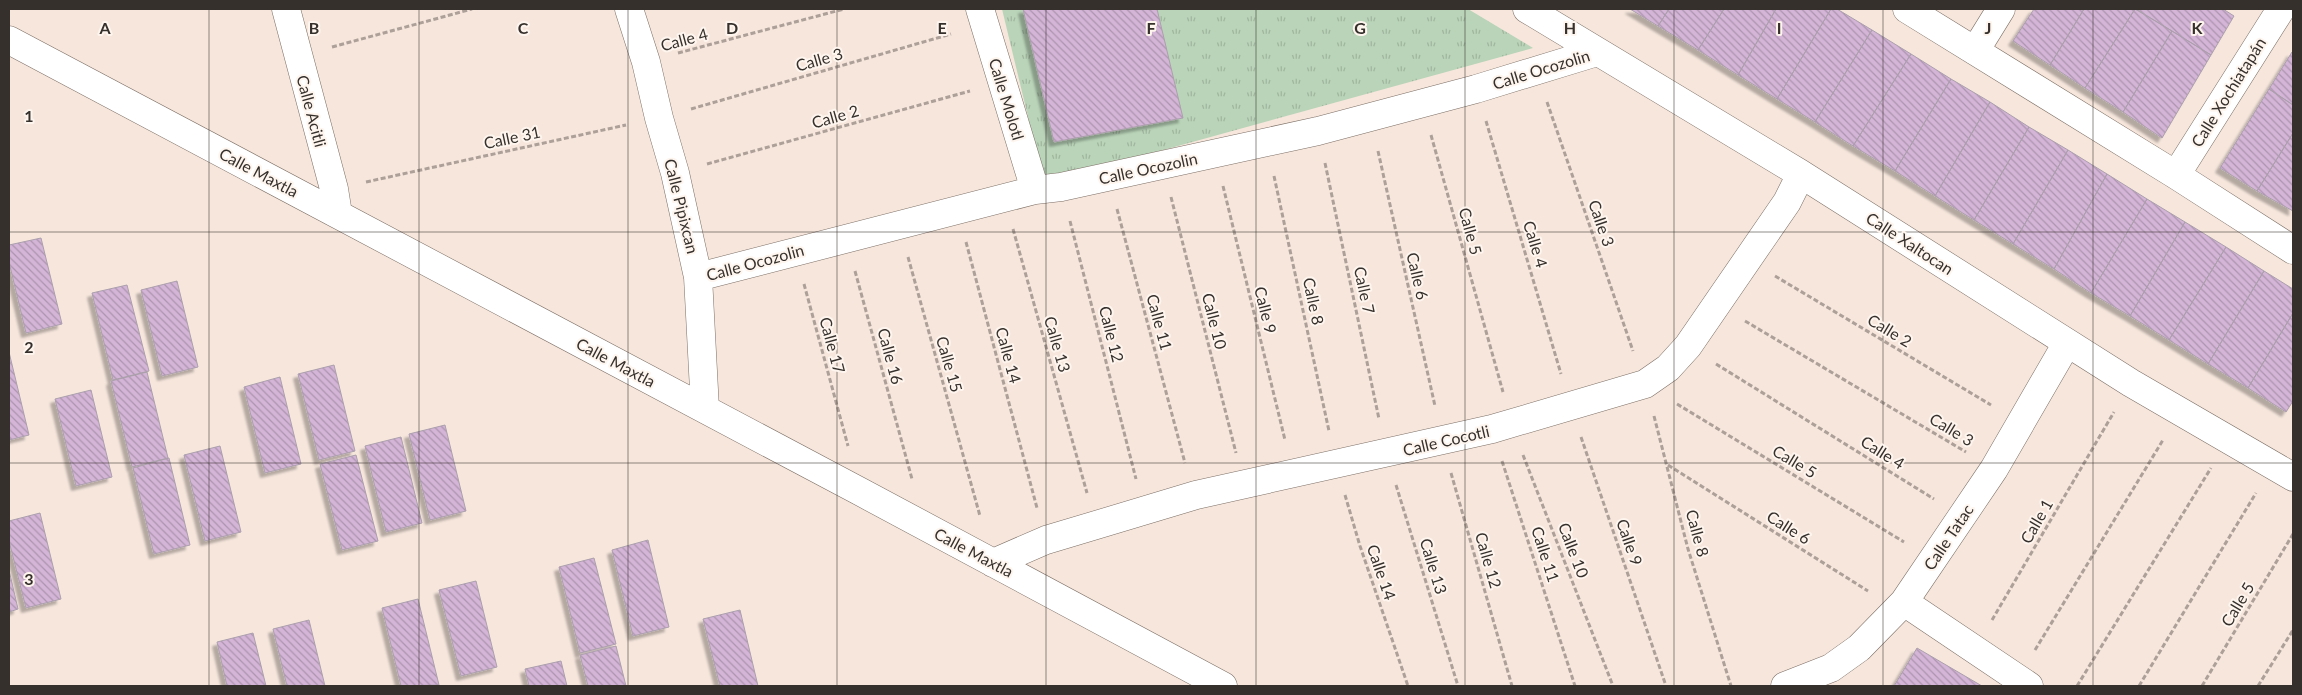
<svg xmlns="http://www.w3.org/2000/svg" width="2302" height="695" font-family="Lato,sans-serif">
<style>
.park{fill:url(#park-tufts)}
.building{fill:url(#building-back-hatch);stroke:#ab9fac;filter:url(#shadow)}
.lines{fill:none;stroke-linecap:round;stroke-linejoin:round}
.street-casing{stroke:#7d6f66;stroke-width:29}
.path{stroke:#ada099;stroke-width:3;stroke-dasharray:5 2.5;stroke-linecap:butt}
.street{stroke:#fff;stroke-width:28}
.grid{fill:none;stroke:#36302c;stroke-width:1;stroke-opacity:0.55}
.labels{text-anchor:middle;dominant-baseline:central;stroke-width:4;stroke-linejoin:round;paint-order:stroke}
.street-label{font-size:16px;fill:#36302c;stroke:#fef5ee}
.grid-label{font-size:16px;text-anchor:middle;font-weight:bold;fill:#36302c;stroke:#fef5ee;stroke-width:4;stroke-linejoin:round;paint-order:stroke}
</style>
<defs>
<pattern id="park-tufts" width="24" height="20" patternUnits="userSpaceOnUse" patternTransform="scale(1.25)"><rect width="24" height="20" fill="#b9d4b8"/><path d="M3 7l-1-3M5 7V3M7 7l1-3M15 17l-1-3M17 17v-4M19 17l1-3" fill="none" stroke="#a0b69e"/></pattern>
<pattern id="building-back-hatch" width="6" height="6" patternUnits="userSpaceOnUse" patternTransform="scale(1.25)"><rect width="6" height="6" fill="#d4b5d7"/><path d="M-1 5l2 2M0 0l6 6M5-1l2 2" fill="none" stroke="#ad94af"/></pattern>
<filter id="shadow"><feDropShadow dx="-4.5" dy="4.5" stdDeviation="1" flood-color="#0004"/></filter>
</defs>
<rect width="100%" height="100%" fill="#f6e6dc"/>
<path class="park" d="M 1002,9 L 1468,9 L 1533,48 L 1044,183 Z"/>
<path class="building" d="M 1023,9 L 1157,9 L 1183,118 L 1054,142 Z
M 1630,9 L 1669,9 L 1658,26 Z
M 1669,9 L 1724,9 L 1698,50 L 1658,26 Z
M 1724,9 L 1776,9 L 1738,75 L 1698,50 Z
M 1776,9 L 1831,9 L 1777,99 L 1738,75 Z
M 1831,9 L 1837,9 L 1872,30 L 1815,122 L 1777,99 Z
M 2034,9 L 2084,9 L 2050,65 L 2013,41 Z
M 2084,9 L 2135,9 L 2085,88 L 2050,65 Z
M 2135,9 L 2172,31 L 2123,112 L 2085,88 Z
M 2136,9 L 2223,9 L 2234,16 L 2211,55 Z
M 1872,30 L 1911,54 L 1853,146 L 1815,122 Z
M 2172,31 L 2211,55 L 2162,138 L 2123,112 Z
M 2292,52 L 2293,53 L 2293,105 L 2269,89 Z
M 1911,54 L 1951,79 L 1895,171 L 1853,146 Z
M 1951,79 L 1990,102 L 1935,196 L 1895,171 Z
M 2269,89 L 2293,105 L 2293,133 L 2257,191 L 2220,168 Z
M 1990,102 L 2029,127 L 1974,220 L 1935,196 Z
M 2029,127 L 2068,150 L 2013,244 L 1974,220 Z
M 2293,133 L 2293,211 L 2257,191 Z
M 2068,150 L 2107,174 L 2054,269 L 2013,244 Z
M 2107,174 L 2147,199 L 2091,293 L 2054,269 Z
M 2147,199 L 2185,222 L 2130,316 L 2091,293 Z
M 2185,222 L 2226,247 L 2169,340 L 2130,316 Z
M 41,238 L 62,324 L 26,333 L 9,262 L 9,245 Z
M 2226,247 L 2264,271 L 2208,364 L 2169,340 Z
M 2264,271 L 2293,289 L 2293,313 L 2248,388 L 2208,364 Z
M 177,281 L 198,367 L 162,376 L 141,290 Z
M 127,285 L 149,371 L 113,380 L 92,293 Z
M 2293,313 L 2293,401 L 2286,412 L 2248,388 Z
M 9,352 L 29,435 L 9,440 Z
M 334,365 L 355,451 L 319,460 L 298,374 Z
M 147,372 L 168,458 L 132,467 L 111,381 Z
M 280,377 L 301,464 L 265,473 L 244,387 Z
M 91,390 L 112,477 L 76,486 L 55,399 Z
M 445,425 L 466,511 L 430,520 L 409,434 Z
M 401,437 L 422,523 L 386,532 L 365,446 Z
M 220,446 L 241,532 L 205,541 L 184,455 Z
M 356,455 L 378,541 L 342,550 L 320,464 Z
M 169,458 L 190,545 L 154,554 L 133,468 Z
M 40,513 L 61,599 L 26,608 L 9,541 L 9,521 Z
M 648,540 L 669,627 L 633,636 L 612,550 Z
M 594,558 L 616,644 L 580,653 L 559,567 Z
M 9,570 L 18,609 L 9,612 Z
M 476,581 L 497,667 L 461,676 L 439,590 Z
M 418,599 L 439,685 L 401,686 L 382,608 Z
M 740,610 L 758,686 L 720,686 L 703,619 Z
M 309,620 L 325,686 L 287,686 L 273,629 Z
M 253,633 L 266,686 L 227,686 L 217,642 Z
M 616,646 L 626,686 L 588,686 L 580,655 Z
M 1917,648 L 1982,686 L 1894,686 Z
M 561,661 L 567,686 L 529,686 L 525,669 Z"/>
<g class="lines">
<defs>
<path id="street" d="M 286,9 L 334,189 L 338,214
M 629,9 L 646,62 L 659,118 L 675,173 L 698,277 L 705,409
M 980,9 L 1035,190
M 1527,9 L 1801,174 L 2131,383 L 2293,477
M 1907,9 L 2176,175 L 2293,250
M 9,40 L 861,492 L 1223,686
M 1975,51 L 2001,9
M 2176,175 L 2281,9
M 698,277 L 1035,190 L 1061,187 L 1318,131 L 1476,89 L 1597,52
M 993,563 L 1046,540 L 1196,495 L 1492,429 L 1645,384 L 1668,368 L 1688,346 L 1787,202 L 1801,174
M 1904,602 L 2029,686
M 1785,686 L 1831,668 L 1859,648 L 1904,602 L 1994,469 L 2067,343"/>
</defs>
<use href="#street" class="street-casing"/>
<path class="path" d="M 332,47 L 472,9
M 678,53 L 844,9
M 1547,102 L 1633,351
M 691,109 L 951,34
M 1486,121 L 1561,374
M 1431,135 L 1503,392
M 1378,151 L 1435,406
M 1325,163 L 1379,419
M 707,164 L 970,91
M 1274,176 L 1329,431
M 366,182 L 626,125
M 1223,186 L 1285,440
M 1171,197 L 1236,453
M 1117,209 L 1185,463
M 1070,221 L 1136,479
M 1013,229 L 1087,493
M 966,242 L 1037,508
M 908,257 L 980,516
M 855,271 L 912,479
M 1775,276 L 1991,405
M 804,284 L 848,446
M 1745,321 L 1966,452
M 1716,364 L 1934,499
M 1677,404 L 1904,542
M 1654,416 L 1688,549 L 1731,686
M 1581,437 L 1666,686
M 1523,455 L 1613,686
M 1502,461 L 1575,686
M 1668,465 L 1868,591
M 1451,473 L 1512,686
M 1396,485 L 1458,686
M 1345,495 L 1360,546 L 1408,686
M 1992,620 L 2114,412
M 2035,650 L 2163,440
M 2077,686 L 2211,468
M 2139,686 L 2256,493
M 2202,686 L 2293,534
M 2258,686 L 2293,630"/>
<use href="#street" class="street"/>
</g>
<path class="grid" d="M 209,9 L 209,686M 419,9 L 419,686M 628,9 L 628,686M 837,9 L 837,686M 1046,9 L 1046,686M 1256,9 L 1256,686M 1465,9 L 1465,686M 1674,9 L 1674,686M 1883,9 L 1883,686M 2093,9 L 2093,686M 9,232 L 2293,232M 9,463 L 2293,463"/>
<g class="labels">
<g class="street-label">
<text transform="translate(684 39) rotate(-15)">Calle 4</text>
<text transform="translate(819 59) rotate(-16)">Calle 3</text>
<text transform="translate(1541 69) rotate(-17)">Calle Ocozolin</text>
<text transform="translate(2228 92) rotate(-58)">Calle Xochiatapán</text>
<text transform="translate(1007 99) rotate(73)">Calle Molotl</text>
<text transform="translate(312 111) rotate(75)">Calle Acitli</text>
<text transform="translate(835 116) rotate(-16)">Calle 2</text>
<text transform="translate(512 137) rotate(-12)">Calle 31</text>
<text transform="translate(1148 168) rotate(-12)">Calle Ocozolin</text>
<text transform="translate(259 172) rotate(28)">Calle Maxtla</text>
<text transform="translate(682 206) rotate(76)">Calle Pipixcan</text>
<text transform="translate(1602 223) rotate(71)">Calle 3</text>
<text transform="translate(1471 231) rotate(75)">Calle 5</text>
<text transform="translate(1910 243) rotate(33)">Calle Xaltocan</text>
<text transform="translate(1536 244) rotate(73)">Calle 4</text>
<text transform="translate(755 262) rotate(-15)">Calle Ocozolin</text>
<text transform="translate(1418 276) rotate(77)">Calle 6</text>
<text transform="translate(1365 290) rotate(78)">Calle 7</text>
<text transform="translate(1314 301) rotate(78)">Calle 8</text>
<text transform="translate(1266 310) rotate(76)">Calle 9</text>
<text transform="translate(1215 321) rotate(76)">Calle 10</text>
<text transform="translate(1160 322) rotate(75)">Calle 11</text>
<text transform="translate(1890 330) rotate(31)">Calle 2</text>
<text transform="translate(1112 334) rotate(76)">Calle 12</text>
<text transform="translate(1058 344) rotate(74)">Calle 13</text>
<text transform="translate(833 345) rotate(75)">Calle 17</text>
<text transform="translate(1009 355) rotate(75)">Calle 14</text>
<text transform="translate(891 356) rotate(75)">Calle 16</text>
<text transform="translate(616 362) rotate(28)">Calle Maxtla</text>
<text transform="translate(950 364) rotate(74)">Calle 15</text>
<text transform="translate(1952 429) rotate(31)">Calle 3</text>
<text transform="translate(1446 440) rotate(-13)">Calle Cocotli</text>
<text transform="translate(1883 452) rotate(32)">Calle 4</text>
<text transform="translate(1795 461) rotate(31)">Calle 5</text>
<text transform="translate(2036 521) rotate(-60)">Calle 1</text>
<text transform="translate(1789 527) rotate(32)">Calle 6</text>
<text transform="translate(1698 533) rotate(75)">Calle 8</text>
<text transform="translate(1948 537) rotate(-56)">Calle Tatac</text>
<text transform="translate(1630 542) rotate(71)">Calle 9</text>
<text transform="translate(1574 550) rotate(69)">Calle 10</text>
<text transform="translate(974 552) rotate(28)">Calle Maxtla</text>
<text transform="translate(1546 554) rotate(72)">Calle 11</text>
<text transform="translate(1489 560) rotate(74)">Calle 12</text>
<text transform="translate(1434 566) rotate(73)">Calle 13</text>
<text transform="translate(1382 572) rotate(71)">Calle 14</text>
<text transform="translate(2237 604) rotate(-59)">Calle 5</text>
</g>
</g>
<g class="grid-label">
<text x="105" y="34">A</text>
<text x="314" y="34">B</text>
<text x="523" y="34">C</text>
<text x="732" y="34">D</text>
<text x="942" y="34">E</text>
<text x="1151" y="34">F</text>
<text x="1360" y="34">G</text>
<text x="1570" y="34">H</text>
<text x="1779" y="34">I</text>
<text x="1988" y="34">J</text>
<text x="2197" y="34">K</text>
<text x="29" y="122">1</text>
<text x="29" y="353">2</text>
<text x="29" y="585">3</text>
</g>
<rect width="2302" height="695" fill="none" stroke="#36302c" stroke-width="20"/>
</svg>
